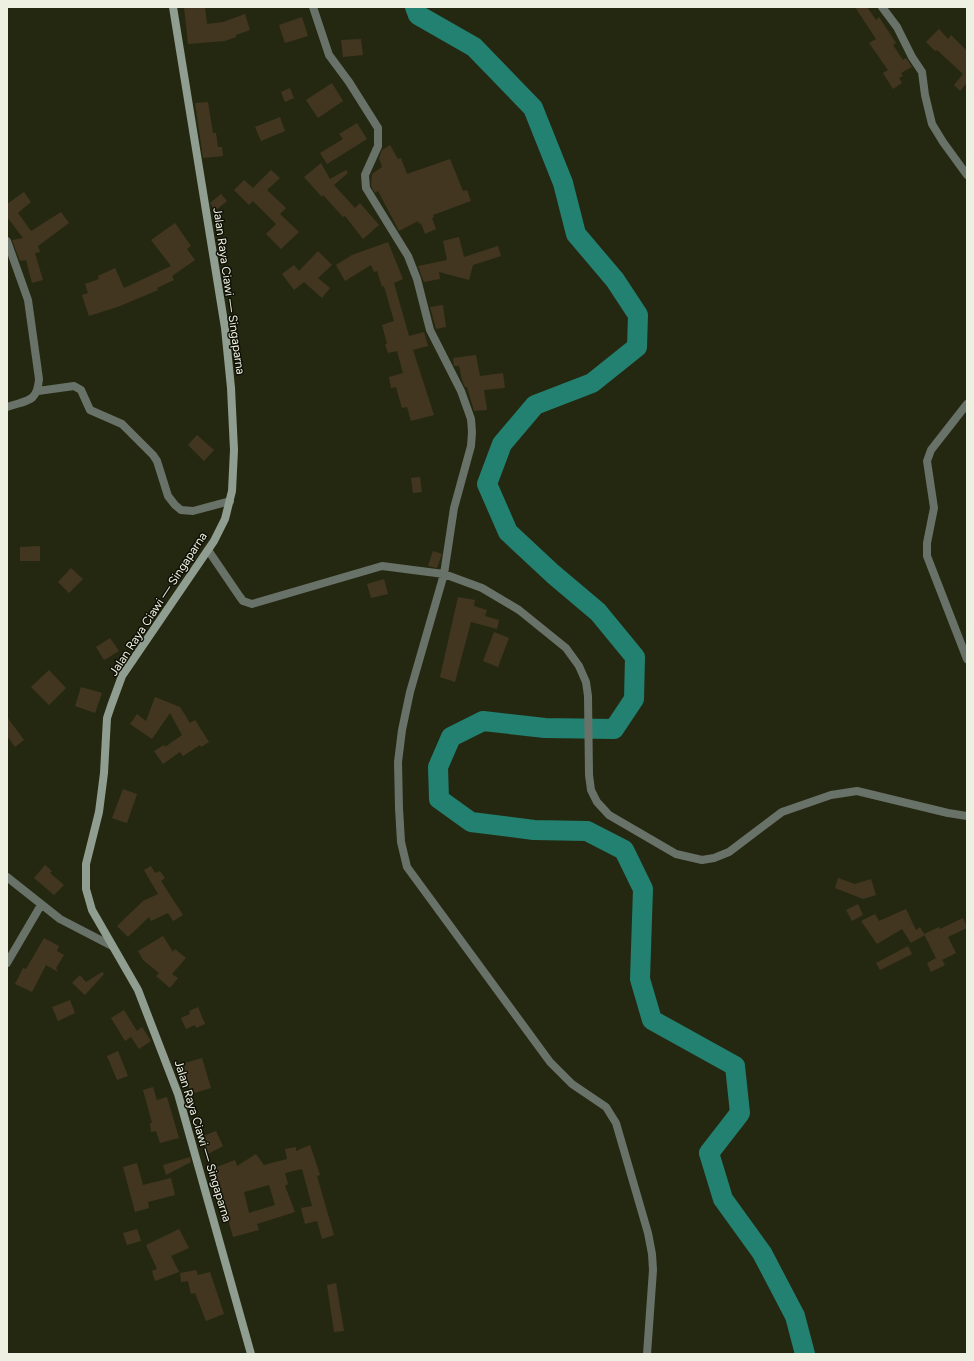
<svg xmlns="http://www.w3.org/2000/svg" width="974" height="1361" font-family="Figtree,sans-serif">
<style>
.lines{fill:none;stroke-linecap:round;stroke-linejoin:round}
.river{stroke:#238172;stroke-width:20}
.building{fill:#433620;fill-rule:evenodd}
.street{stroke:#697269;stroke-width:8}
.secondary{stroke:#8f9e90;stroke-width:8}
.labels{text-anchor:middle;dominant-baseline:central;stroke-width:3;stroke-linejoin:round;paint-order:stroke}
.street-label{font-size:12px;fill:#eef0e1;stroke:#0f1006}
</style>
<rect width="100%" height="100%" fill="#252810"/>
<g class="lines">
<path class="river" d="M 415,7 L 418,15 L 474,47 L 533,108 L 563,183 L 576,234 L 615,280 L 638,315 L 637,347 L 592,383 L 535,405 L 502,444 L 487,484 L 508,532 L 553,574 L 598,612 L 635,657 L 634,699 L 614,729 L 545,728 L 483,721 L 451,737 L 438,767 L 439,799 L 471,822 L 534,830 L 587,831 L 624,850 L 643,889 L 640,979 L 652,1020 L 735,1066 L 740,1113 L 709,1153 L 723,1199 L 762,1253 L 795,1316 L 805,1354"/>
</g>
<path class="building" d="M 184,7 L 205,7 L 207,24 L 223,22 L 245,14 L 250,30 L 236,35 L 236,37 L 225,41 L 188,44 Z
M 855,7 L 867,7 L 876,20 L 879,17 L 896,43 L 893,45 L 903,60 L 906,58 L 912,67 L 901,73 L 903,76 L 899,78 L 902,83 L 893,89 L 883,73 L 888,70 L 869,43 L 876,39 Z
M 302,17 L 308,36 L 285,43 L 279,25 Z
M 939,29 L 948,39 L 951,35 L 967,51 L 967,83 L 960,91 L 954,85 L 963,74 L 937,50 L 935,51 L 926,42 Z
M 361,39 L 363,55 L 343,57 L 341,40 Z
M 332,83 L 343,101 L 318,118 L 306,100 Z
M 290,88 L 294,98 L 285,102 L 281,92 Z
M 208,102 L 213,133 L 216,133 L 218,147 L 222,147 L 223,156 L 203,158 L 195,103 Z
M 280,117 L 285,131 L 261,141 L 255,127 Z
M 357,123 L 367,139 L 327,164 L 320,153 L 343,139 L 339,134 Z
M 390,145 L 398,159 L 401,158 L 407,174 L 450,159 L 463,191 L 467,190 L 471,201 L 433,215 L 434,217 L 432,218 L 436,229 L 425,234 L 421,223 L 419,224 L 418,221 L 399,231 L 378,191 L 375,193 L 371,186 L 372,174 L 382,167 L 379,158 L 382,150 Z
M 321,163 L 330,179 L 346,170 L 348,173 L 334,185 L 355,208 L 360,203 L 379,225 L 363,239 L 345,216 L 343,217 L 323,195 L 322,197 L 304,177 Z
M 271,170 L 280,178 L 267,190 L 286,208 L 280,214 L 299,232 L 281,249 L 266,234 L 276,224 L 253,201 L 249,205 L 234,190 L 244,180 L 253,188 Z
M 24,192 L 31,202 L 18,213 L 31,231 L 61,212 L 69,223 L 38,246 L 40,252 L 35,253 L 43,280 L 32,283 L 26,260 L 20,261 L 12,240 L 23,238 L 7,217 L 7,204 Z
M 221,194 L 227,201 L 215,211 L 210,203 Z
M 175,223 L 191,246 L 187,249 L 195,260 L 172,276 L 174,280 L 157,288 L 158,290 L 120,306 L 89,316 L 82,295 L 88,293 L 85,284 L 99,279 L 98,276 L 115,268 L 124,288 L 171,266 L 151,240 Z
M 459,237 L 464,257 L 498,246 L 501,256 L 473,265 L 469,280 L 439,272 L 440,279 L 424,282 L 418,266 L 447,260 L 443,241 Z
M 388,242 L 403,279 L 394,283 L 409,336 L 424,332 L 428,346 L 413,350 L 434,415 L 411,421 L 407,407 L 402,408 L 396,387 L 391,388 L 389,377 L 403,373 L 397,351 L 388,353 L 385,344 L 387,344 L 382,325 L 394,321 L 384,286 L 382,287 L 377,271 L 374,272 L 371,265 L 345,281 L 336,265 L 352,255 Z
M 318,251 L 332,265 L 318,278 L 330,288 L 322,298 L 304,282 L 294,290 L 282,274 L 294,265 L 299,271 Z
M 443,305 L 446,327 L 436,329 L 430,307 Z
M 476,355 L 480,376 L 503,373 L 505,388 L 484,390 L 487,410 L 474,411 L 467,387 L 465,387 L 462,380 L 459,366 L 454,366 L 453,358 Z
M 197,435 L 214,450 L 204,461 L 188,445 Z
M 420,477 L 422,492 L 413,493 L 411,478 Z
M 40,546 L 40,561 L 20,561 L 20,547 Z
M 433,551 L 442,554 L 437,568 L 428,566 Z
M 71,568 L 83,579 L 69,593 L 58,582 Z
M 384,579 L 388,594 L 371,598 L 367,584 Z
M 458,597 L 475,600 L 474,606 L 487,610 L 485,616 L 499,620 L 497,629 L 471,622 L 455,682 L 440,677 Z
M 494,632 L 509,638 L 498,667 L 483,661 Z
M 110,638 L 119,651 L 104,660 L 96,647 Z
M 49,670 L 66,688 L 49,705 L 31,687 Z
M 81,687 L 102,693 L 95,713 L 75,706 Z
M 155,697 L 180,707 L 190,723 L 195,720 L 209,742 L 201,747 L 200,745 L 183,756 L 180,752 L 163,764 L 154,751 L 164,745 L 165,747 L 182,735 L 170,713 L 152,739 L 130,724 L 137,714 L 146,721 Z
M 7,717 L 24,740 L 15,747 L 7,736 Z
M 123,789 L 137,794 L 127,823 L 112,818 Z
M 45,865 L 52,871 L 50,873 L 64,885 L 54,895 L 34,878 Z
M 151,866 L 155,873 L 160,871 L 165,878 L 161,881 L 183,915 L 173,921 L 168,913 L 151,921 L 149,917 L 128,937 L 117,926 L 143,901 L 158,894 L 144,870 Z
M 838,878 L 855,884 L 871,879 L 876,895 L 863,899 L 835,888 Z
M 858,904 L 863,915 L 852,921 L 846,910 Z
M 906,909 L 916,930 L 920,927 L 925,935 L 911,943 L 902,929 L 877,944 L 861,921 L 875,914 L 879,921 Z
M 963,918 L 967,928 L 948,937 L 956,953 L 942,960 L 945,965 L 931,972 L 927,963 L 936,958 L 924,934 L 939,927 L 940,929 Z
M 163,936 L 173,952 L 175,949 L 186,958 L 172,974 L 178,978 L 170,988 L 156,976 L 159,973 L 143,960 L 138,951 Z
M 44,938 L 59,946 L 57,951 L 64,955 L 56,968 L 58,972 L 46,965 L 32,992 L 15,984 L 23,968 L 26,969 Z
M 908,946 L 912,954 L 880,970 L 876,963 Z
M 102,972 L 104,974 L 85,995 L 72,983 L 80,975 L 86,982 Z
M 70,1000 L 75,1013 L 58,1021 L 52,1007 Z
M 198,1007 L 205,1024 L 196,1028 L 195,1025 L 186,1029 L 181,1018 L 190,1014 L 189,1011 Z
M 124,1010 L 137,1031 L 142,1027 L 151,1041 L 139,1049 L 131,1037 L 125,1041 L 111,1018 Z
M 118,1051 L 128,1076 L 117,1080 L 107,1056 Z
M 202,1058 L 211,1088 L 191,1094 L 181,1064 Z
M 153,1087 L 157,1100 L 167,1097 L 179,1138 L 160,1143 L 156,1131 L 151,1132 L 150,1123 L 152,1123 L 143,1090 Z
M 216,1131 L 223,1146 L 208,1154 L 201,1137 Z
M 310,1145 L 320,1175 L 317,1176 L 334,1235 L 322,1239 L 317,1221 L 305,1224 L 301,1208 L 312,1206 L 302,1169 L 285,1173 L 288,1184 L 285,1186 L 295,1212 L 257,1224 L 259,1230 L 233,1237 L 214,1168 L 235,1160 L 237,1166 L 256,1154 L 264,1165 L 287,1159 L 285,1149 L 296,1147 L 296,1151 ZM 269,1185 L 275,1205 L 249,1213 L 244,1192 Z
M 190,1157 L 191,1162 L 166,1175 L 163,1165 Z
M 137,1163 L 143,1185 L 171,1178 L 175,1195 L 148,1202 L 149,1208 L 135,1212 L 123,1167 Z
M 137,1229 L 141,1241 L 127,1245 L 123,1233 Z
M 179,1229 L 189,1248 L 171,1256 L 179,1272 L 155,1281 L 152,1271 L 157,1269 L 146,1245 Z
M 196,1270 L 198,1275 L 210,1272 L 224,1314 L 206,1321 L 195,1293 L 191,1294 L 188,1281 L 181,1282 L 180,1273 Z
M 336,1283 L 344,1331 L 334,1332 L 327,1285 Z"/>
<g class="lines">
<path class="street" d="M 313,7 L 329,55 L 349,82 L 378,128 L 378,146 L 365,175 L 366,188 L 408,256 L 417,279 L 430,330 L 461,391 L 471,419 L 472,432 L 471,446 L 454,508 L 444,574 L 410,692 L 402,730 L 398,762 L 399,808 L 401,842 L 407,867 L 550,1062 L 572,1084 L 606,1107 L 616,1123 L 648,1233 L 652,1254 L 653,1270 L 647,1354
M 882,7 L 897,27 L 912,57 L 922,72 L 925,95 L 932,124 L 943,142 L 967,175
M 7,241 L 28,300 L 39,379 C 37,403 27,400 7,407
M 38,391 L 74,386 L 81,390 L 90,410 L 122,424 L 153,455 L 157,461 L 168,496 L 175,505 L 181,510 L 193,511 L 230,501
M 967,404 L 931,450 L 927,461 L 934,508 L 927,543 L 927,556 L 967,659
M 208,550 L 240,597 L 243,601 L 252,604 L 382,566 L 444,574 L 482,588 L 519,610 L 566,648 L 579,666 L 586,682 L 588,696 L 589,775 L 591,790 L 597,802 L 609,815 L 676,854 L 702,860 L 714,858 L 729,852 L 782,812 L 831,795 L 857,791 L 948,813 L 967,816
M 7,877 L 60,919 L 112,946
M 7,963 L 41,905"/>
<path class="secondary" d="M 173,7 L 225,328 L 231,388 L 234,450 L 232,491 L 225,519 L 214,541 L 122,676 L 111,706 L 107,718 L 104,773 L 99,812 L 86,864 L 86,889 L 92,910 L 138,990 L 178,1094 L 251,1354"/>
</g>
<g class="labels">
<g class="street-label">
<text transform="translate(229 291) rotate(82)">Jalan Raya Ciawi — Singaparna</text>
<text transform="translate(158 604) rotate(-57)">Jalan Raya Ciawi — Singaparna</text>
<text transform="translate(203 1141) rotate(73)">Jalan Raya Ciawi — Singaparna</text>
</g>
</g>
<rect width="974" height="1361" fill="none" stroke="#eef0e1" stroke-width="16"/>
</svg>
